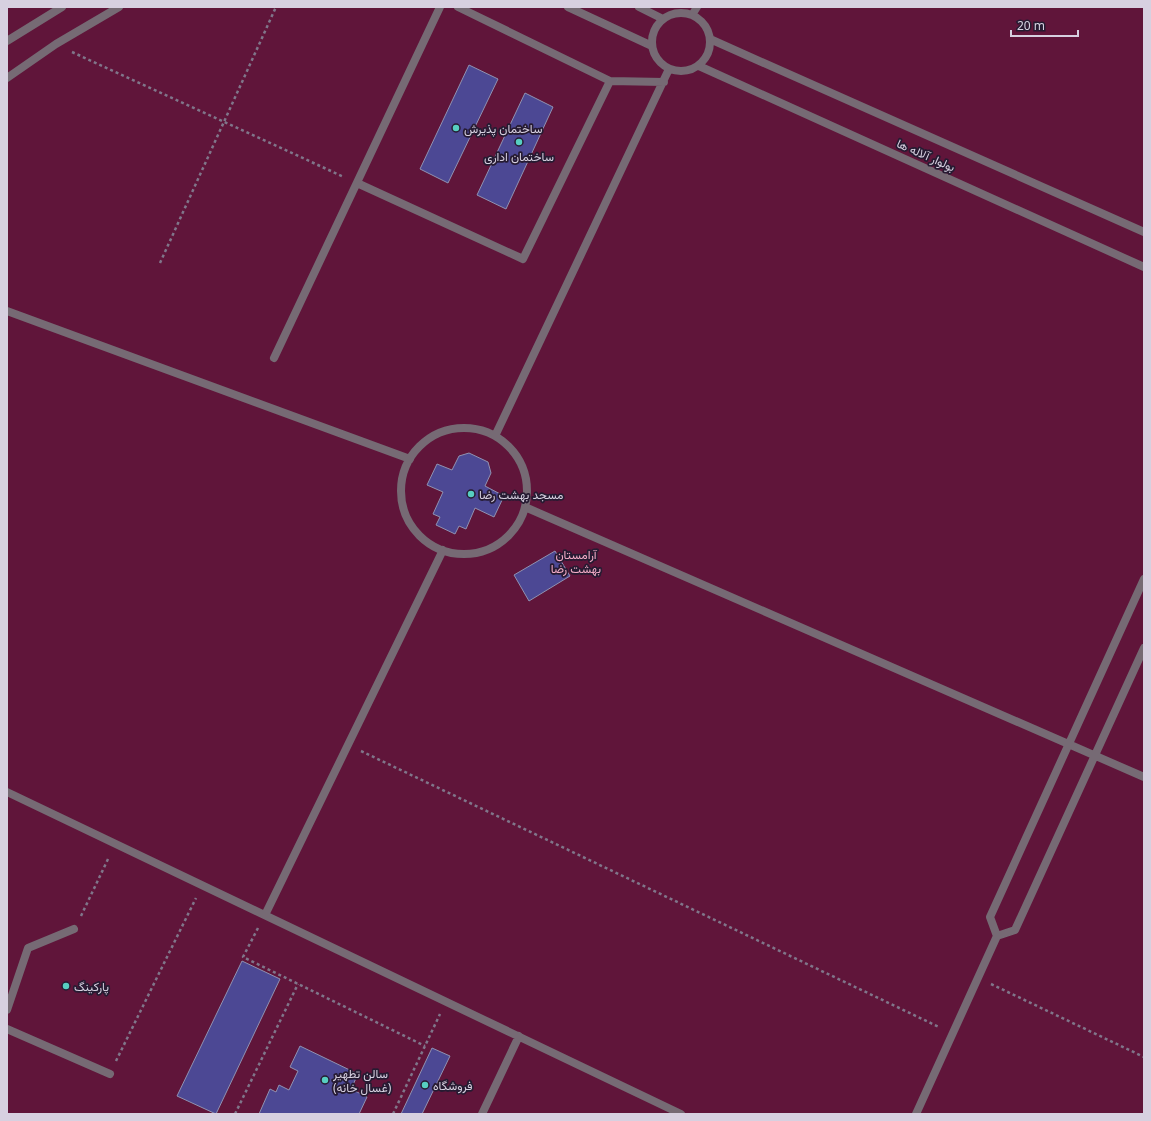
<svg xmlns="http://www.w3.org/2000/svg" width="1151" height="1121" font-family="'Noto Sans',Vazirmatn,sans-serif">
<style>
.green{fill:#60153a}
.building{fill:#4c4894;stroke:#9092b1}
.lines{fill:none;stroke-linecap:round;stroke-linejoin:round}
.path{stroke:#80768a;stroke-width:2.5;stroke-dasharray:3 3;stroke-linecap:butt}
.lane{stroke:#766a74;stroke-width:8}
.poi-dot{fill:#57cec1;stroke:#261b32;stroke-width:1.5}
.labels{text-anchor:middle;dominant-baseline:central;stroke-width:3.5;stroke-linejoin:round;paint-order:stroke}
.poi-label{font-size:12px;fill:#d7d0e0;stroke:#261b32;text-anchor:start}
.street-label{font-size:12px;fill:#d7d0e0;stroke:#261b32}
.park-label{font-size:12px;fill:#f5acc7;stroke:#261b32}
</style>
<rect width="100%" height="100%" fill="#30243c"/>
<path class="green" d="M 7,7 L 1144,7 L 1144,1114 L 7,1114 Z"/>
<path class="building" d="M 469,65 L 498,79 L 448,183 L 420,169 Z
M 525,93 L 553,107 L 506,209 L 477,195 Z
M 469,453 L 488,462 L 491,473 L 485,486 L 504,496 L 494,517 L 475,508 L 466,529 L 459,526 L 455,534 L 436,525 L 440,517 L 433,514 L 443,492 L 427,485 L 437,464 L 452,470 L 459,456 Z
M 555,551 L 570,576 L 529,601 L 514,575 Z
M 242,961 L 280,979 L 216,1114 L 177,1096 Z
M 300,1046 L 358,1074 L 351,1089 L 367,1097 L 359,1114 L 259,1114 L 270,1089 L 276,1092 L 279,1085 L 289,1090 L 298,1071 L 290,1067 Z
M 432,1048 L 450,1056 L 422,1114 L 401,1114 Z"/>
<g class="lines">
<path class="path" d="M 72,52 L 344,177
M 160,263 L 276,7
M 361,751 L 939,1027
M 81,916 L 109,857
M 258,928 L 243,957 L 425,1046
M 991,984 L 1144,1057
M 116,1061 L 196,898
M 235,1114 L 298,984
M 393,1114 L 440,1014"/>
<path class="lane" d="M 458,7 L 610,81 L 664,82
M 568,7 L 652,46
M 639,7 L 663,19
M652 42a29 29 0 1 1 58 0a29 29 0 1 1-58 0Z
M 692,15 L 697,7
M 710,39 L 1144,232
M 7,41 L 62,7
M 699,66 L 1144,267
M 7,78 L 56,44 L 119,7
M 357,183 L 523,259 L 610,81
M 7,311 L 410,459
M 274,358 L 440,7
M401 491a63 63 0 1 1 126 0a63 63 0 1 1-126 0Z
M 495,436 L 669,69
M 525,507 L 1144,777
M 7,792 L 681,1114
M 265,915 L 443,550
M 997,936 L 1015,930 L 1144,648
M 7,1010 L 28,948 L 74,929
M 7,1029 L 110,1074
M 482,1114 L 519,1036
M 916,1114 L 997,936 L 990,917 L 1144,579"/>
</g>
<g class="poi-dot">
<circle cx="456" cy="128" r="4"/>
<circle cx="519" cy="142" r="4"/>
<circle cx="471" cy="494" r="4"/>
<circle cx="66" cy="986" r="4"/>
<circle cx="325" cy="1080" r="4"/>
<circle cx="425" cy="1085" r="4"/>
</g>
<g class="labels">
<g class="poi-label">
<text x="464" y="128">ساختمان پذیرش</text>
<text x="519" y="156" text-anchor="middle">ساختمان اداری</text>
<text x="479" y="494">مسجد بهشت رضا</text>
<text x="74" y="986">پارکینگ</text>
<text x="333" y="1073">سالن تطهیر<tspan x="333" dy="14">(غسال خانه)</tspan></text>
<text x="433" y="1085">فروشگاه</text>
</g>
<g class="street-label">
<text transform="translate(926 155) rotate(24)">بولوار آلاله ها</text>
</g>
<g class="park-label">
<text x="576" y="554">آرامستان<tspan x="576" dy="14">بهشت رضا</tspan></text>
</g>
</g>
<rect width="1151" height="1121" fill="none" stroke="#d7d0e0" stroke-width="16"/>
<path d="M1011 30v6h67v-6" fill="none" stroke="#d7d0e0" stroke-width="2"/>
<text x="1017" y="30" font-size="12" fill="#d7d0e0" stroke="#261b32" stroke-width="3" paint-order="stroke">20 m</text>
</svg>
